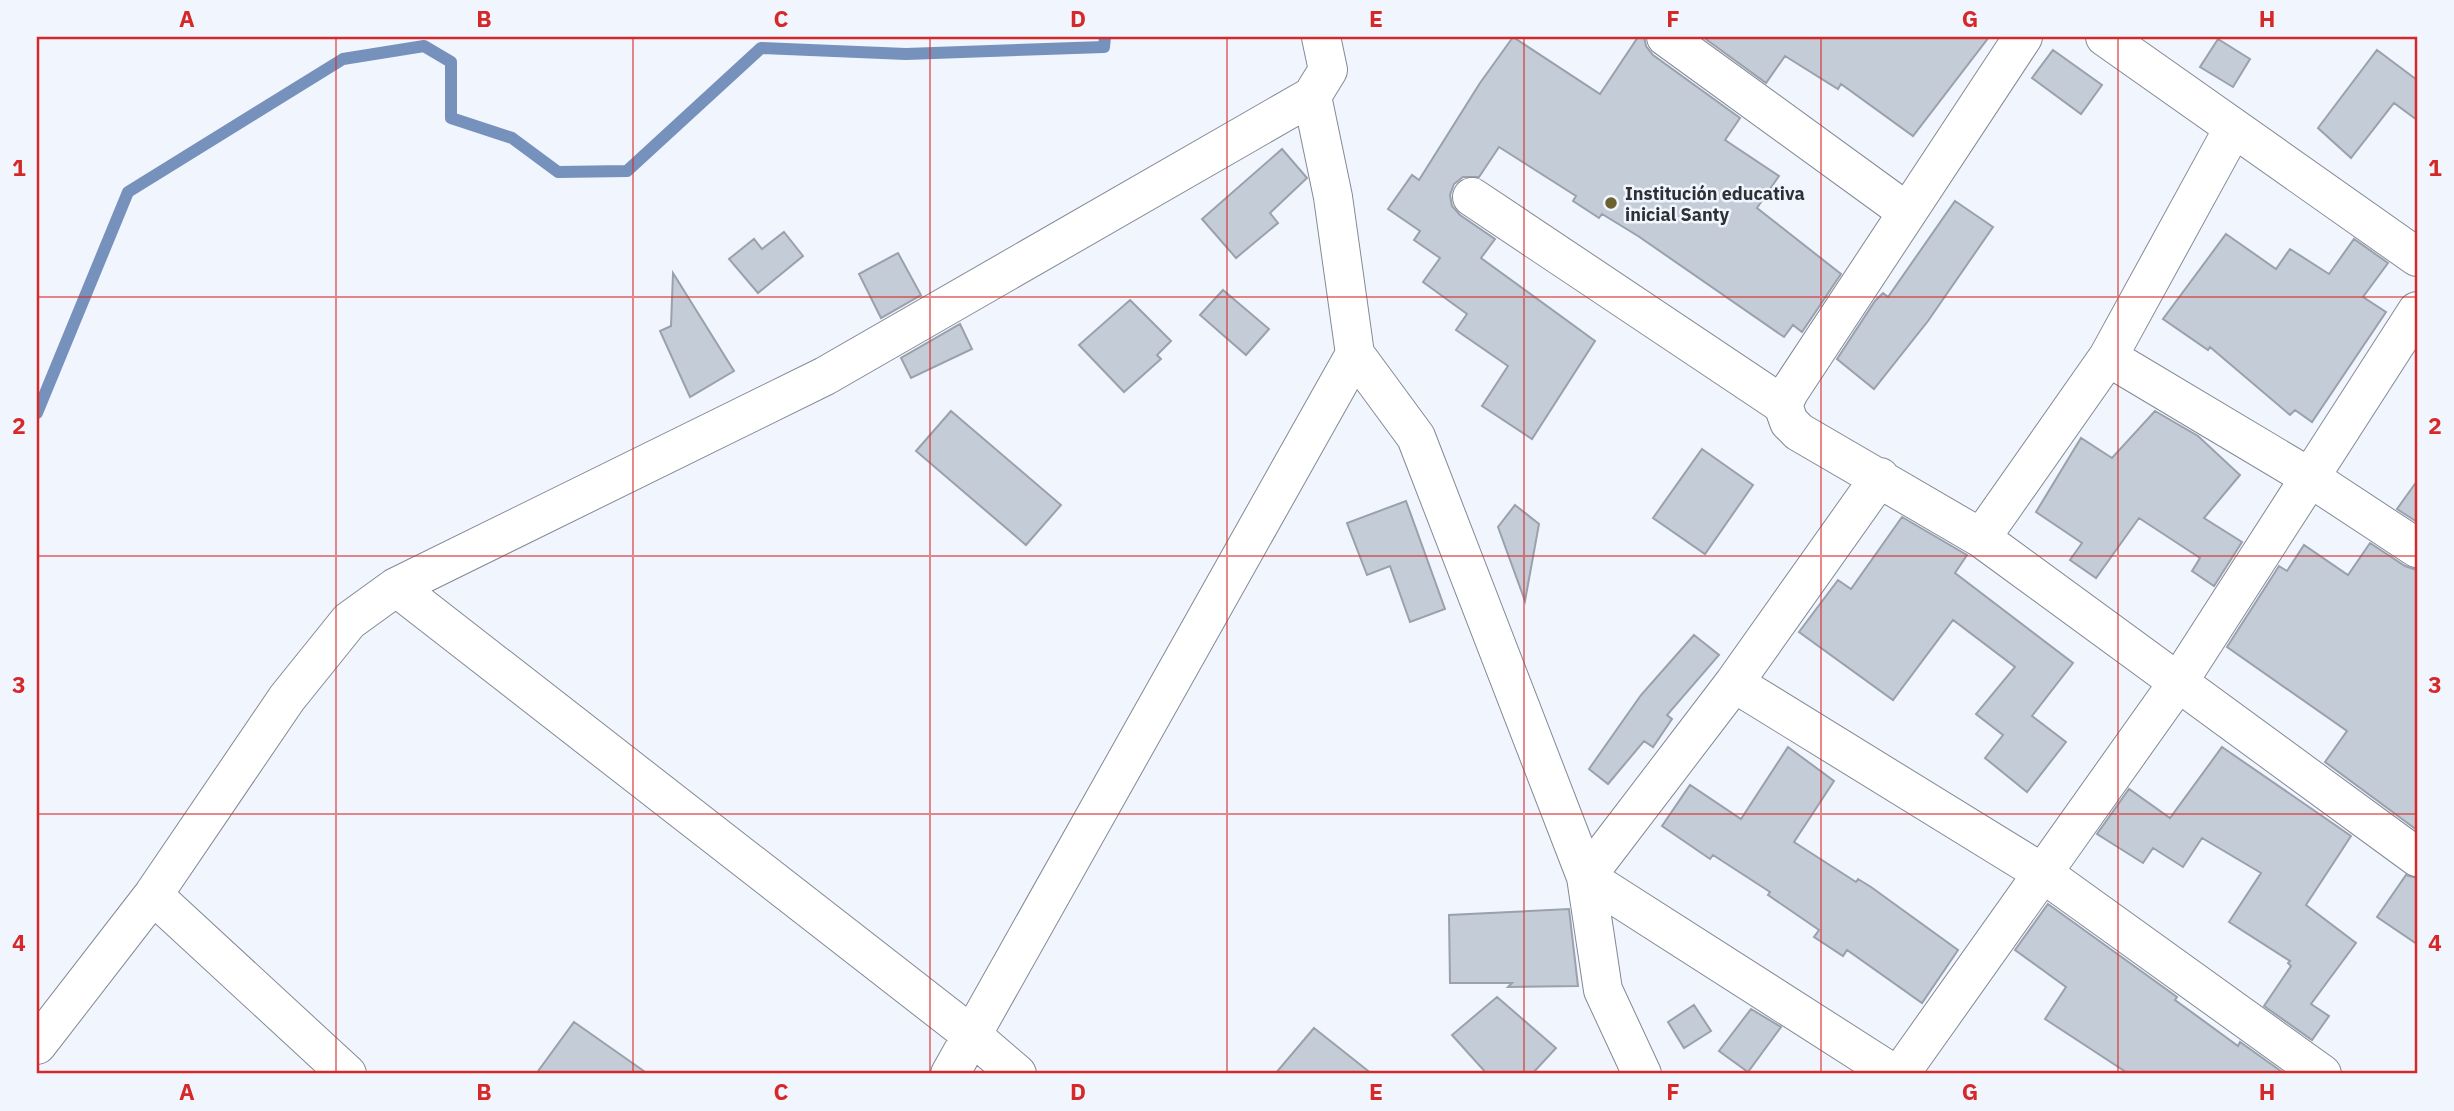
<svg xmlns="http://www.w3.org/2000/svg" width="2454" height="1111" font-family="'IBM Plex Sans',sans-serif">
<style>
.lines{fill:none;stroke-linecap:round;stroke-linejoin:round}
.stream{stroke:#7691bc;stroke-width:12}
.building{fill:#c4ccd7;stroke:#9aa1ac;stroke-width:2}
.street-casing{stroke:#838a95;stroke-width:40}
.street{stroke:#fff;stroke-width:38}
.grid{fill:none;stroke:#d62828;stroke-width:2;stroke-opacity:0.55}
.poi-dot{fill:#6d622f;stroke:#f1f5fd;stroke-width:2.5}
.labels{text-anchor:middle;dominant-baseline:central;stroke-width:5;stroke-linejoin:round;paint-order:stroke}
.poi-label{font-size:18px;font-weight:bold;fill:#2d3034;stroke:#f1f5fd;text-anchor:start}
.neatline{fill:none;stroke:#d62828;stroke-width:2.5}
.grid-label{font-size:23px;text-anchor:middle;font-weight:bold;fill:#d62828}
</style>
<rect width="100%" height="100%" fill="#f1f5fd"/>
<g class="lines">
<path class="stream" d="M 37,413 L 128,192 L 343,59 L 424,46 L 451,62 L 451,118 L 512,138 L 558,172 L 627,171 L 761,48 L 906,54 L 1104,47 L 1105,37"/>
</g>
<path class="building" d="M 1513,37 L 1600,94 L 1638,37 L 1644,37 L 1646,46 L 1653,55 L 1740,118 L 1725,140 L 1779,176 L 1757,208 L 1841,274 L 1802,332 L 1793,325 L 1784,337 L 1638,236 L 1602,214 L 1599,218 L 1573,201 L 1576,196 L 1499,147 L 1479,177 L 1463,177 L 1454,184 L 1450,195 L 1452,206 L 1460,215 L 1495,239 L 1481,258 L 1595,341 L 1532,439 L 1482,406 L 1508,366 L 1456,330 L 1467,314 L 1423,282 L 1440,258 L 1414,240 L 1420,231 L 1388,209 L 1412,175 L 1419,180 L 1480,83 Z
M 1703,37 L 1989,37 L 1913,136 L 1841,84 L 1838,89 L 1785,56 L 1766,83 Z
M 2218,39 L 2250,59 L 2233,87 L 2200,67 Z
M 2053,50 L 2102,85 L 2081,114 L 2032,78 Z
M 2377,50 L 2417,80 L 2417,120 L 2394,103 L 2351,158 L 2318,128 Z
M 1282,149 L 1307,178 L 1270,213 L 1278,223 L 1236,258 L 1202,219 Z
M 1955,201 L 1993,227 L 1928,321 L 1874,389 L 1837,359 L 1875,301 L 1883,293 L 1888,297 Z
M 784,232 L 803,256 L 758,293 L 729,259 L 754,239 L 762,249 Z
M 2226,234 L 2276,269 L 2290,249 L 2329,274 L 2354,239 L 2388,263 L 2363,297 L 2386,312 L 2312,422 L 2295,410 L 2290,415 L 2210,347 L 2208,350 L 2163,319 Z
M 898,253 L 921,295 L 881,318 L 859,274 Z
M 673,273 L 734,371 L 690,397 L 660,331 L 671,326 Z
M 1223,290 L 1269,329 L 1246,355 L 1200,315 Z
M 1130,300 L 1171,341 L 1157,355 L 1161,359 L 1124,392 L 1079,345 Z
M 960,324 L 972,349 L 911,378 L 901,358 Z
M 951,411 L 1061,505 L 1026,545 L 916,451 Z
M 2155,411 L 2198,436 L 2240,475 L 2204,518 L 2242,542 L 2214,586 L 2192,571 L 2200,558 L 2139,518 L 2096,578 L 2070,560 L 2082,543 L 2036,512 L 2081,438 L 2112,458 Z
M 1702,449 L 1753,485 L 1705,554 L 1653,518 Z
M 2417,481 L 2417,522 L 2397,509 Z
M 1406,501 L 1445,609 L 1410,622 L 1390,566 L 1367,575 L 1347,523 Z
M 1515,505 L 1539,524 L 1525,601 L 1498,527 Z
M 1902,517 L 1967,555 L 1955,573 L 2073,663 L 2032,716 L 2066,742 L 2027,792 L 1985,758 L 2003,735 L 1976,714 L 2015,667 L 1953,620 L 1893,700 L 1799,632 L 1838,580 L 1851,589 Z
M 2370,543 L 2405,566 L 2417,570 L 2417,830 L 2325,762 L 2347,731 L 2227,647 L 2279,566 L 2287,571 L 2304,545 L 2348,575 Z
M 1694,635 L 1719,655 L 1667,715 L 1672,719 L 1653,747 L 1644,741 L 1608,784 L 1589,769 L 1641,695 Z
M 1788,747 L 1834,781 L 1794,842 L 1856,882 L 1858,879 L 1871,887 L 1958,950 L 1922,1003 L 1847,950 L 1843,956 L 1814,937 L 1819,930 L 1768,895 L 1770,892 L 1713,855 L 1710,859 L 1662,826 L 1690,785 L 1741,819 Z
M 2222,747 L 2351,836 L 2306,905 L 2356,943 L 2311,1004 L 2329,1016 L 2312,1040 L 2264,1006 L 2291,966 L 2288,963 L 2290,961 L 2229,922 L 2261,873 L 2202,838 L 2183,867 L 2153,848 L 2143,863 L 2097,834 L 2129,789 L 2170,818 Z
M 2406,875 L 2417,878 L 2417,944 L 2377,917 Z
M 2048,904 L 2177,997 L 2175,1000 L 2238,1046 L 2240,1042 L 2285,1074 L 2129,1074 L 2045,1019 L 2066,987 L 2015,950 Z
M 1569,909 L 1578,986 L 1508,987 L 1512,983 L 1450,983 L 1449,915 Z
M 1497,997 L 1556,1048 L 1532,1074 L 1487,1074 L 1452,1035 Z
M 1694,1005 L 1711,1031 L 1684,1048 L 1668,1022 Z
M 1751,1009 L 1781,1027 L 1748,1072 L 1719,1051 Z
M 574,1022 L 648,1074 L 536,1074 Z
M 1314,1028 L 1372,1074 L 1275,1074 Z"/>
<g class="lines">
<defs>
<path id="street" d="M 1321,37 L 1328,70 L 1312,96 L 1333,197 L 1355,354 L 1416,437 L 1586,877 L 1603,990 L 1642,1074
M 1666,37 L 1907,212
M 2023,37 L 1789,392 L 1783,405 L 1789,422 L 1799,432 L 1981,538 L 2417,857
M 2105,37 L 2417,257
M 1472,197 L 1783,405
M 2108,357 L 2309,477 L 2417,548
M 1981,538 L 2108,357 L 2233,129
M 396,587 L 974,1037 L 1017,1074
M 1734,683 L 2044,874 L 2322,1074
M 1586,877 L 1734,683 L 1880,477
M 1586,877 L 1894,1074
M 153,895 L 347,1074
M 37,1045 L 153,895 L 287,698 L 349,621 L 396,587 L 825,376 L 1312,96
M 950,1074 L 1355,354
M 1900,1074 L 2179,681 L 2417,311"/>
</defs>
<use href="#street" class="street-casing"/>
<use href="#street" class="street"/>
</g>
<path class="grid" d="M 336,37 L 336,1074M 633,37 L 633,1074M 930,37 L 930,1074M 1227,37 L 1227,1074M 1524,37 L 1524,1074M 1821,37 L 1821,1074M 2118,37 L 2118,1074M 37,297 L 2417,297M 37,556 L 2417,556M 37,814 L 2417,814"/>
<circle class="poi-dot" cx="1611" cy="203" r="7"/>
<g class="labels">
<g class="poi-label">
<text x="1625" y="193">Institución educativa<tspan x="1625" dy="21">inicial Santy</tspan></text>
</g>
</g>
<rect width="2454" height="1111" fill="none" stroke="#f1f5fd" stroke-width="77"/>
<rect x="38" y="38" width="2378" height="1034" class="neatline"/>
<g class="grid-label">
<text x="187" y="27">A</text>
<text x="484" y="27">B</text>
<text x="781" y="27">C</text>
<text x="1078" y="27">D</text>
<text x="1376" y="27">E</text>
<text x="1673" y="27">F</text>
<text x="1970" y="27">G</text>
<text x="2267" y="27">H</text>
<text x="19" y="176">1</text>
<text x="2435" y="176">1</text>
<text x="19" y="434">2</text>
<text x="2435" y="434">2</text>
<text x="19" y="693">3</text>
<text x="2435" y="693">3</text>
<text x="19" y="951">4</text>
<text x="2435" y="951">4</text>
<text x="187" y="1100">A</text>
<text x="484" y="1100">B</text>
<text x="781" y="1100">C</text>
<text x="1078" y="1100">D</text>
<text x="1376" y="1100">E</text>
<text x="1673" y="1100">F</text>
<text x="1970" y="1100">G</text>
<text x="2267" y="1100">H</text>
</g>
</svg>
